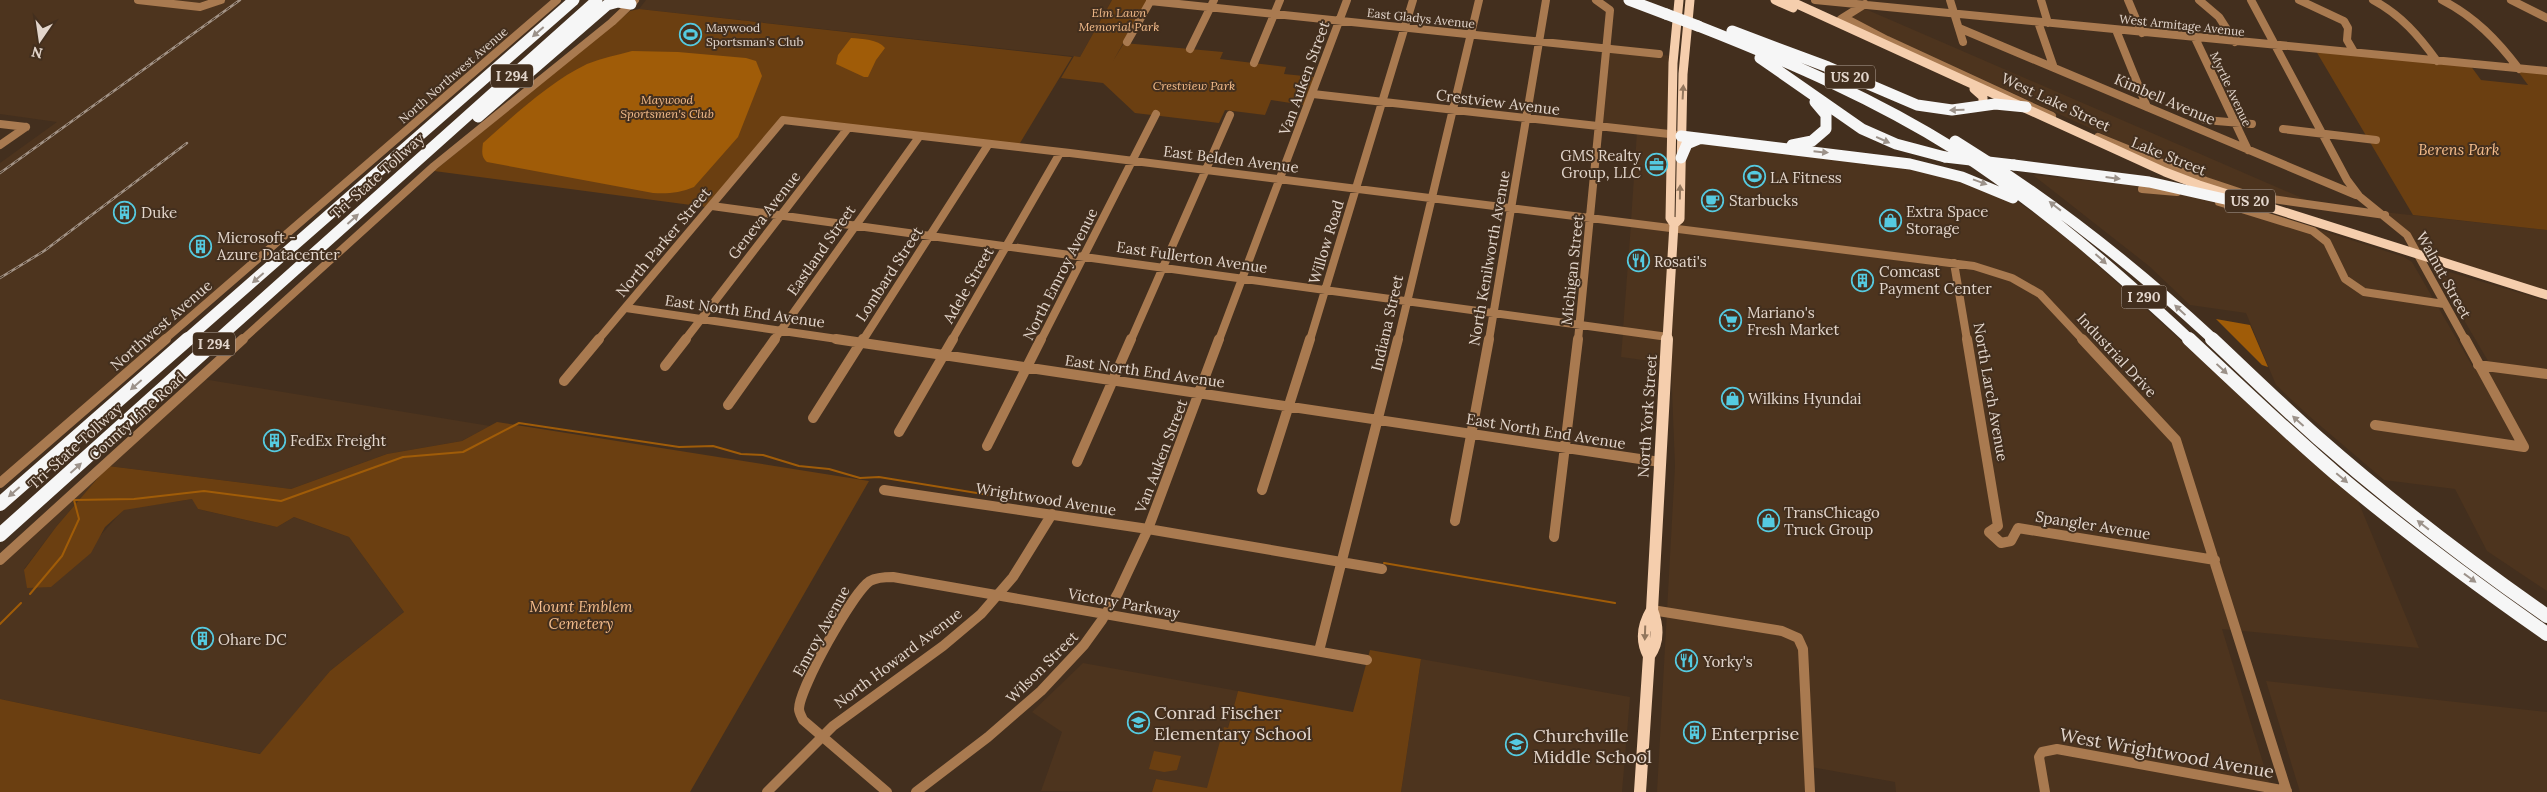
<svg xmlns="http://www.w3.org/2000/svg" width="2547" height="792" font-family="Lora,serif">
<style>
.built{fill:#4d341e}
.green{fill:#6b3f11}
.water{fill:#a05c08}
.lines{fill:none;stroke-linecap:round;stroke-linejoin:round}
.stream{stroke:#a05c08;stroke-width:2}
.minor-far1{stroke:#a97a50;stroke-width:8}
.minor{stroke:#a97a50;stroke-width:10}
.major-far1{stroke:#f5cead;stroke-width:9}
.major{stroke:#f5cead;stroke-width:12}
.highway-far1{stroke:#f6f6f6;stroke-width:11}
.highway{stroke:#f6f6f6;stroke-width:14}
.rail-casing{stroke:#a29285;stroke-width:2.5}
.rail{stroke:#432f1e;stroke-width:1;stroke-dasharray:4.5;stroke-linecap:butt}
.highway-bridge{stroke:#f6f6f6;stroke-width:11}
.oneway{fill:#9c928a}
.oneway2{fill:#93775e}
.labels{text-anchor:middle;dominant-baseline:central;stroke-width:4;stroke-linejoin:round;paint-order:stroke}
.far-park-label{font-size:12px;font-style:italic;fill:#f5bd8c;stroke:#432f1e}
.far-street-label{font-size:12px;fill:#e3d6cc;stroke:#432f1e}
.far-poi-label{font-size:12px;fill:#e3d6cc;stroke:#432f1e;text-anchor:start}
.shield{fill:#432f1e;stroke:#b3a498;stroke-width:1}
.shield-label{font-size:14px;font-weight:bold;fill:#e3d6cc}
.street-label{font-size:15px;fill:#e3d6cc;stroke:#432f1e}
.park-label{font-size:15px;font-style:italic;fill:#f5bd8c;stroke:#432f1e}
.poi-label{font-size:15px;fill:#e3d6cc;stroke:#432f1e;text-anchor:start}
.near-poi-label{font-size:18px;fill:#e3d6cc;stroke:#432f1e;text-anchor:start}
.near-street-label{font-size:18px;fill:#e3d6cc;stroke:#432f1e}
</style>
<rect width="100%" height="100%" fill="#432f1e"/>
<path class="built" d="M 0,0 L 557,0 L 0,483 L 0,163 L 57,122 L 0,114 Z
M 646,0 L 1112,0 L 1080,57 L 639,9 Z
M 1863,8 L 2316,204 L 2259,196 L 2201,177 L 2127,145 L 1848,18 Z
M 1609,50 L 1674,56 L 1673,134 L 1602,126 Z
M 1637,132 L 1675,136 L 1673,228 L 1631,222 Z
M 1679,139 L 1918,166 L 2016,201 L 2040,217 L 2072,242 L 2358,501 L 2419,648 L 2222,629 L 2272,792 L 1896,792 L 1895,782 L 1811,767 L 1813,792 L 1657,792 L 1675,466 L 1670,339 Z
M 2033,175 L 2168,189 L 2211,198 L 2267,213 L 2404,257 L 2412,262 L 2474,369 L 2547,379 L 2547,591 L 2487,551 L 2455,489 L 2384,480 L 2309,416 L 2276,385 L 2246,313 L 2190,305 L 2149,266 Z
M 2383,212 L 2547,230 L 2547,294 L 2419,253 Z
M 1631,224 L 1672,230 L 1667,335 L 1623,329 Z
M 2446,271 L 2547,301 L 2547,371 L 2488,361 L 2438,276 Z
M 1623,332 L 1666,338 L 1665,363 L 1621,357 Z
M 203,379 L 490,426 L 462,441 L 387,454 L 291,489 L 108,466 L 56,527 L 24,569 L 99,537 L 124,509 L 193,499 L 198,509 L 277,527 L 294,517 L 349,537 L 404,612 L 330,671 L 261,754 L 0,699 L 0,563 Z
M 1421,659 L 1630,697 L 1622,792 L 1401,792 Z
M 1083,663 L 1238,691 L 1211,789 L 1156,779 L 1152,792 L 1041,791 L 1062,732 L 1032,712 Z
M 2266,681 L 2547,712 L 2547,792 L 2300,792 Z"/>
<path class="green" d="M 1112,0 L 1148,0 L 1113,61 L 1124,43 L 1223,52 L 1220,59 L 1286,67 L 1284,74 L 1314,77 L 1304,105 L 1271,100 L 1265,115 L 1225,110 L 1219,123 L 1135,113 L 1103,83 L 1061,78 L 1074,56 L 1080,57 Z
M 639,9 L 1072,57 L 1017,148 L 781,118 L 706,207 L 434,171 L 630,11 Z
M 2316,51 L 2470,65 L 2481,80 L 2528,85 L 2517,70 L 2547,73 L 2547,230 L 2413,215 Z
M 497,422 L 869,481 L 690,792 L 0,792 L 0,699 L 260,754 L 330,671 L 404,612 L 349,537 L 294,517 L 277,527 L 198,509 L 192,499 L 124,510 L 105,527 L 91,553 L 51,587 L 27,588 L 24,570 L 56,527 L 108,466 L 291,489 L 387,454 L 462,441 Z
M 1370,650 L 1421,659 L 1401,792 L 1152,792 L 1156,779 L 1207,788 L 1224,727 L 1228,728 L 1238,691 L 1353,712 Z
M 1154,751 L 1181,756 L 1177,770 L 1164,772 L 1149,769 Z"/>
<path class="water" d="M 851,38 C 862,39 878,39 885,48 L 876,60 L 868,77 L 864,77 L 836,64 L 838,55 Z
M 632,51 L 678,52 L 746,58 L 756,61 L 762,76 L 738,137 L 694,187 C 680,193 667,194 653,193 L 487,162 C 481,157 482,151 483,143 C 513,116 551,81 587,64 C 602,58 617,55 632,51 Z
M 2216,319 L 2250,325 L 2268,367 L 2262,365 Z"/>
<g class="lines">
<path class="stream" d="M 1384,563 L 1615,603
M 30,594 L 62,556 L 79,519 L 74,500 L 134,499 L 204,491 L 281,501 L 403,457 L 463,452 L 519,423 L 679,447 L 713,446 L 741,454 L 763,455 L 799,466 L 829,469 L 860,478 L 879,477 L 1019,500
M 0,624 L 21,603"/>
<path class="minor-far1" d="M 138,0 L 200,7 L 221,0
M 1815,0 L 2547,71
M 1950,0 L 1963,42
M 2041,0 L 2048,23
M 2128,0 L 2142,33
M 2199,0 L 2219,17 L 2235,42
M 2251,0 L 2347,180 L 2359,196 L 2407,235 L 2465,340
M 2299,0 L 2344,21 L 2348,28 L 2347,40 L 2354,52
M 2373,0 C 2401,15 2419,36 2437,61
M 2442,0 C 2475,17 2497,40 2519,69
M 2511,0 L 2547,18
M 1150,1 L 1659,54
M 1845,18 L 1887,40 L 2052,116
M 1841,19 L 1865,4
M 2038,22 L 2054,68
M 1959,28 L 2356,195
M 2116,30 L 2147,107
M 2195,38 L 2248,150
M 1127,42 L 1151,0
M 1190,49 L 1214,0
M 1254,63 L 1280,0
M 1313,94 L 1678,135
M 2205,120 L 2252,124
M 0,124 L 26,127
M 2283,129 L 2376,140
M 2098,137 L 2206,181 L 2251,196 L 2385,215
M 0,145 L 26,127
M 2142,189 L 2177,192
M 2219,202 L 2313,231 L 2327,242 L 2345,279 L 2364,292 L 2444,304
M 712,206 L 1668,337
M 1954,263 L 1967,340
M 626,308 L 844,340
M 164,340 L 557,0
M 242,340 L 434,166 L 612,22 L 635,0
M 598,340 L 783,120 L 1070,153 L 1974,266 L 2012,278 L 2040,294 L 2083,340
M 685,340 L 848,128
M 774,340 L 919,137
M 863,340 L 988,145
M 952,340 L 1060,153
M 1041,340 L 1156,114
M 1131,340 L 1230,115
M 1219,340 L 1347,0
M 1310,340 L 1413,0
M 1398,340 L 1479,0
M 1489,340 L 1546,0
M 1578,340 L 1610,10 L 1596,0"/>
<path class="minor" d="M 836,339 L 1660,462
M 1967,339 L 1998,526 L 1989,532 L 2001,543 L 2011,541 L 2018,528 L 2215,560
M 2082,339 L 2176,440 L 2287,792
M 2465,339 L 2524,447
M 2478,365 L 2547,374
M 665,366 L 686,339
M 564,381 L 599,339
M 728,405 L 775,339
M 813,418 L 863,339
M 2375,425 L 2524,447
M 899,432 L 953,339
M 987,446 L 1041,339
M 1077,462 L 1131,339
M 0,483 L 166,339
M 884,490 L 1148,529 L 1382,569
M 1262,490 L 1310,339
M 1455,521 L 1489,339
M 1554,537 L 1578,339
M 0,560 L 243,339
M 1652,610 L 1782,631 L 1798,638 L 1803,649 L 1810,792
M 1319,651 L 1398,339
M 767,792 L 833,726 L 943,646 L 981,614 L 1013,577 L 1052,514
M 887,792 L 803,720 C 802,717 799,713 799,709 C 799,689 853,592 870,581 C 877,577 886,577 893,577 L 1367,660
M 916,792 L 988,737 L 1041,691 L 1084,645 L 1102,620 L 1118,593 L 1148,529 L 1219,339
M 2045,792 L 2039,757 L 2042,752 L 2057,749 L 2287,791"/>
<path class="major-far1" d="M 1775,0 L 1793,8
M 1788,0 L 2165,172 L 2199,185 L 2547,295
M 1974,89 L 1983,97 L 1983,106
M 1674,224 L 1680,219 L 1683,74 L 1690,0
M 1667,340 L 1674,224 L 1670,218 L 1673,63 L 1679,0"/>
<path class="major" d="M 1649,656 C 1659,642 1658,626 1652,610 L 1667,339
M 1640,792 L 1649,656 C 1641,641 1643,625 1652,610"/>
<path class="highway-far1" d="M 1629,0 L 1666,14
M 1698,26 C 1787,61 1875,99 1956,150 C 2041,205 2117,272 2190,340
M 1732,31 L 1828,67 L 1917,105 L 1952,110 L 1995,104 L 2026,107
M 1760,58 L 1862,129 L 1896,144 L 1945,157
M 478,117 L 607,5 L 618,2 L 631,4
M 1681,136 L 1910,164 L 1962,177 L 2013,198
M 1955,141 C 2048,198 2134,266 2214,340
M 1792,145 L 1812,141 L 1826,129 L 1826,115 L 1815,102
M 1681,158 L 1687,144 L 1699,139
M 2014,165 L 2149,182 L 2238,202
M 186,340 L 574,0
M 217,340 L 597,0"/>
<path class="highway" d="M 2189,339 C 2237,384 2285,430 2335,473 C 2403,530 2474,583 2547,634
M 2212,339 C 2247,372 2282,406 2318,438 C 2391,502 2468,561 2547,616
M 0,504 L 188,339
M 0,535 L 218,339"/>
<defs>
<path id="rail" d="M 0,173 L 240,0
M 0,278 L 44,251 L 187,143"/>
</defs>
<use href="#rail" class="rail-casing"/>
<use href="#rail" class="rail"/>
<path class="highway-bridge" d="M 1666,14 L 1698,26
M 1945,157 L 2014,165"/>
</g>
<defs><path id="oneway-solid" d="M-6-.8H1V-3.2L6.5 0L1 3.2V.8H-6Z" transform="scale(1.25)"/></defs>
<g class="oneway">
<use href="#oneway-solid" transform="translate(538 32) rotate(139)"/>
<use href="#oneway-solid" transform="translate(1957 110) rotate(179)"/>
<use href="#oneway-solid" transform="translate(1883 140) rotate(24)"/>
<use href="#oneway-solid" transform="translate(1821 152) rotate(6)"/>
<use href="#oneway-solid" transform="translate(2113 178) rotate(7)"/>
<use href="#oneway-solid" transform="translate(1980 182) rotate(20)"/>
<use href="#oneway-solid" transform="translate(2055 206) rotate(-142)"/>
<use href="#oneway-solid" transform="translate(353 219) rotate(-42)"/>
<use href="#oneway-solid" transform="translate(2101 259) rotate(42)"/>
<use href="#oneway-solid" transform="translate(258 278) rotate(139)"/>
<use href="#oneway-solid" transform="translate(2180 310) rotate(-137)"/>
<use href="#oneway-solid" transform="translate(2222 369) rotate(43)"/>
<use href="#oneway-solid" transform="translate(136 385) rotate(139)"/>
<use href="#oneway-solid" transform="translate(2298 421) rotate(-138)"/>
<use href="#oneway-solid" transform="translate(76 468) rotate(-42)"/>
<use href="#oneway-solid" transform="translate(2342 478) rotate(40)"/>
<use href="#oneway-solid" transform="translate(14 492) rotate(139)"/>
<use href="#oneway-solid" transform="translate(2423 525) rotate(-142)"/>
<use href="#oneway-solid" transform="translate(2470 578) rotate(36)"/>
</g>
<g class="oneway2">
<use href="#oneway-solid" transform="translate(1683 92) rotate(-87)"/>
<use href="#oneway-solid" transform="translate(1680 192) rotate(-89)"/>
<use href="#oneway-solid" transform="translate(1645 633) rotate(92)"/>
</g>
<defs>
<symbol id="stadium-ring" viewBox="-11 -11 22 22"><circle r="9.5" fill="#432f1e" stroke="#55cae0" stroke-width="1.5"/><path d="M0-5a6.5 5 0 1 0 0 10a6.5 5 0 1 0 0-10ZM-3.5-1.8h7v3.6h-7Z" fill="#55cae0"/></symbol>
<symbol id="office-ring" viewBox="-11 -11 22 22"><circle r="9.5" fill="#432f1e" stroke="#55cae0" stroke-width="1.5"/><path d="M-6-3h4V-5.5h4V-3h4V5H-6ZM-1-4.5V-3h2v-1.5ZM-6 0V1H6V0Z" fill="#55cae0"/></symbol>
<symbol id="cafe-ring" viewBox="-11 -11 22 22"><circle r="9.5" fill="#432f1e" stroke="#55cae0" stroke-width="1.5"/><path d="M-5.5-4.5H6V0H3Q3 3.5 0 3.5H-2.5Q-5.5 3.5-5.5 0ZM3-3.2v2h1.7v-2ZM-6 4.5H4V6H-6Z" fill="#55cae0"/></symbol>
<symbol id="building-ring" viewBox="-11 -11 22 22"><circle r="9.5" fill="#432f1e" stroke="#55cae0" stroke-width="1.5"/><path d="M-4-6H4V6H1V3H-1V6H-4ZM-2.5-4.3h1.7v1.8h-1.7ZM.8-4.3h1.7v1.8H.8ZM-2.5-1h1.7V.8h-1.7ZM.8-1h1.7V.8H.8Z" fill="#55cae0"/></symbol>
<symbol id="shop-ring" viewBox="-11 -11 22 22"><circle r="9.5" fill="#432f1e" stroke="#55cae0" stroke-width="1.5"/><path d="M-5-2.5h2.3a2.7 3.5 0 0 1 5.4 0H5L5.5 6h-11ZM-1.5-2.5h3a1.5 2.3 0 0 0-3 0Z" fill="#55cae0"/></symbol>
<symbol id="restaurant-ring" viewBox="-11 -11 22 22"><circle r="9.5" fill="#432f1e" stroke="#55cae0" stroke-width="1.5"/><path d="M-5-6h1v4h1v-4h1v4h1v-4h1v5L-1.5 .5V6h-2V.5L-5-1ZM5-6V6H3V1.5H1.5Q1.5-4 5-6Z" fill="#55cae0"/></symbol>
<symbol id="supermarket-ring" viewBox="-11 -11 22 22"><circle r="9.5" fill="#432f1e" stroke="#55cae0" stroke-width="1.5"/><path d="M-6-5.5h2.5l.6 2H6L4.5 2H-2.5L-4.4-4H-6ZM-1.5 3.2a1.3 1.3 0 1 0 .1 0ZM3 3.2a1.3 1.3 0 1 0 .1 0Z" fill="#55cae0"/></symbol>
<symbol id="school-ring" viewBox="-11 -11 22 22"><circle r="9.5" fill="#432f1e" stroke="#55cae0" stroke-width="1.5"/><path d="M0-5L7-2L0 1L-7-2ZM-4 1L0 2.5L4 1V4Q0 6-4 4Z" fill="#55cae0"/></symbol>
</defs>
<g fill-rule="evenodd">
<use href="#stadium-ring" x="678" y="22" width="25" height="25"/>
<use href="#office-ring" x="1644" y="152" width="25" height="25"/>
<use href="#stadium-ring" x="1742" y="164" width="25" height="25"/>
<use href="#cafe-ring" x="1700" y="188" width="25" height="25"/>
<use href="#building-ring" x="112" y="200" width="25" height="25"/>
<use href="#shop-ring" x="1878" y="208" width="25" height="25"/>
<use href="#building-ring" x="188" y="234" width="25" height="25"/>
<use href="#restaurant-ring" x="1626" y="248" width="25" height="25"/>
<use href="#building-ring" x="1850" y="268" width="25" height="25"/>
<use href="#supermarket-ring" x="1718" y="308" width="25" height="25"/>
<use href="#shop-ring" x="1720" y="386" width="25" height="25"/>
<use href="#building-ring" x="262" y="428" width="25" height="25"/>
<use href="#shop-ring" x="1756" y="508" width="25" height="25"/>
<use href="#building-ring" x="190" y="626" width="25" height="25"/>
<use href="#restaurant-ring" x="1674" y="648" width="25" height="25"/>
<use href="#school-ring" x="1126" y="710" width="25" height="25"/>
<use href="#building-ring" x="1682" y="720" width="25" height="25"/>
<use href="#school-ring" x="1504" y="732" width="25" height="25"/>
</g>
<g class="labels">
<g class="far-park-label">
<text x="1119" y="12">Elm Lawn<tspan x="1119" dy="14">Memorial Park</tspan></text>
<text x="1194" y="85">Crestview Park</text>
<text x="667" y="99">Maywood<tspan x="667" dy="14">Sportsmen's Club</tspan></text>
</g>
<g class="far-street-label">
<text transform="translate(1421 18) rotate(6)">East Gladys Avenue</text>
<text transform="translate(2182 25) rotate(6)">West Armitage Avenue</text>
<text transform="translate(453 75) rotate(-41)">North Northwest Avenue</text>
<text transform="translate(2231 89) rotate(65)">Myrtle Avenue</text>
</g>
<g class="far-poi-label">
<text x="706" y="27">Maywood<tspan x="706" dy="14">Sportsman's Club</tspan></text>
</g>
<g class="shield">
<rect x="491" y="64.5" width="42" height="23" rx="4"/>
<rect x="1825" y="65.5" width="50" height="23" rx="4"/>
<rect x="2225" y="189.5" width="50" height="23" rx="4"/>
<rect x="2121.5" y="285.5" width="45" height="23" rx="4"/>
<rect x="193" y="332.5" width="42" height="23" rx="4"/>
</g>
<g class="shield-label">
<text x="512" y="76">I 294</text>
<text x="1850" y="77">US 20</text>
<text x="2250" y="201">US 20</text>
<text x="2144" y="297">I 290</text>
<text x="214" y="344">I 294</text>
</g>
<g class="street-label">
<text transform="translate(1304 78) rotate(-70)">Van Auken Street</text>
<text transform="translate(2165 99) rotate(23)">Kimbell Avenue</text>
<text transform="translate(1498 102) rotate(7)">Crestview Avenue</text>
<text transform="translate(2056 102) rotate(25)">West Lake Street</text>
<text transform="translate(2169 156) rotate(22)">Lake Street</text>
<text transform="translate(1231 159) rotate(7)">East Belden Avenue</text>
<text transform="translate(377 176) rotate(-42)">Tri-State Tollway</text>
<text transform="translate(764 215) rotate(-52)">Geneva Avenue</text>
<text transform="translate(663 242) rotate(-50)">North Parker Street</text>
<text transform="translate(1326 242) rotate(-73)">Willow Road</text>
<text transform="translate(821 250) rotate(-55)">Eastland Street</text>
<text transform="translate(1192 257) rotate(8)">East Fullerton Avenue</text>
<text transform="translate(1489 258) rotate(-80)">North Kenilworth Avenue</text>
<text transform="translate(1572 270) rotate(-84)">Michigan Street</text>
<text transform="translate(889 274) rotate(-57)">Lombard Street</text>
<text transform="translate(1060 274) rotate(-63)">North Emroy Avenue</text>
<text transform="translate(2444 275) rotate(61)">Walnut Street</text>
<text transform="translate(968 285) rotate(-60)">Adele Street</text>
<text transform="translate(745 311) rotate(8)">East North End Avenue</text>
<text transform="translate(1387 323) rotate(-77)">Indiana Street</text>
<text transform="translate(161 325) rotate(-41)">Northwest Avenue</text>
<text transform="translate(2117 355) rotate(47)">Industrial Drive</text>
<text transform="translate(1145 371) rotate(8)">East North End Avenue</text>
<text transform="translate(1991 392) rotate(80)">North Larch Avenue</text>
<text transform="translate(137 416) rotate(-42)">County Line Road</text>
<text transform="translate(1647 416) rotate(-86)">North York Street</text>
<text transform="translate(1546 431) rotate(9)">East North End Avenue</text>
<text transform="translate(75 446) rotate(-42)">Tri-State Tollway</text>
<text transform="translate(1161 456) rotate(-69)">Van Auken Street</text>
<text transform="translate(1046 499) rotate(9)">Wrightwood Avenue</text>
<text transform="translate(2093 525) rotate(9)">Spangler Avenue</text>
<text transform="translate(1124 603) rotate(10)">Victory Parkway</text>
<text transform="translate(821 631) rotate(-61)">Emroy Avenue</text>
<text transform="translate(898 658) rotate(-37)">North Howard Avenue</text>
<text transform="translate(1042 667) rotate(-45)">Wilson Street</text>
</g>
<g class="park-label">
<text x="2459" y="149">Berens Park</text>
<text x="581" y="606">Mount Emblem<tspan x="581" dy="17">Cemetery</tspan></text>
</g>
<g class="poi-label">
<text x="1641" y="155" text-anchor="end">GMS Realty<tspan x="1641" dy="17">Group, LLC</tspan></text>
<text x="1770" y="177">LA Fitness</text>
<text x="1729" y="200">Starbucks</text>
<text x="1906" y="211">Extra Space<tspan x="1906" dy="17">Storage</tspan></text>
<text x="141" y="212">Duke</text>
<text x="217" y="237">Microsoft -<tspan x="217" dy="17">Azure Datacenter</tspan></text>
<text x="1654" y="261">Rosati's</text>
<text x="1879" y="271">Comcast<tspan x="1879" dy="17">Payment Center</tspan></text>
<text x="1747" y="312">Mariano's<tspan x="1747" dy="17">Fresh Market</tspan></text>
<text x="1748" y="398">Wilkins Hyundai</text>
<text x="290" y="440">FedEx Freight</text>
<text x="1784" y="512">TransChicago<tspan x="1784" dy="17">Truck Group</tspan></text>
<text x="218" y="639">Ohare DC</text>
<text x="1703" y="661">Yorky's</text>
</g>
<g class="near-poi-label">
<text x="1154" y="712">Conrad Fischer<tspan x="1154" dy="21">Elementary School</tspan></text>
<text x="1711" y="733">Enterprise</text>
<text x="1533" y="735">Churchville<tspan x="1533" dy="21">Middle School</tspan></text>
</g>
<g class="near-street-label">
<text transform="translate(2167 753) rotate(10)">West Wrightwood Avenue</text>
</g>
</g>
<g transform="translate(40 40) rotate(193)" stroke="#432f1e" stroke-width="4" paint-order="stroke">
<path d="M0-4L9 19L0 12L-9 19Z" fill="#e3d6cc"/>
<text y="-8" font-size="14" font-weight="bold" text-anchor="middle" fill="#e3d6cc">N</text>
</g>
</svg>
